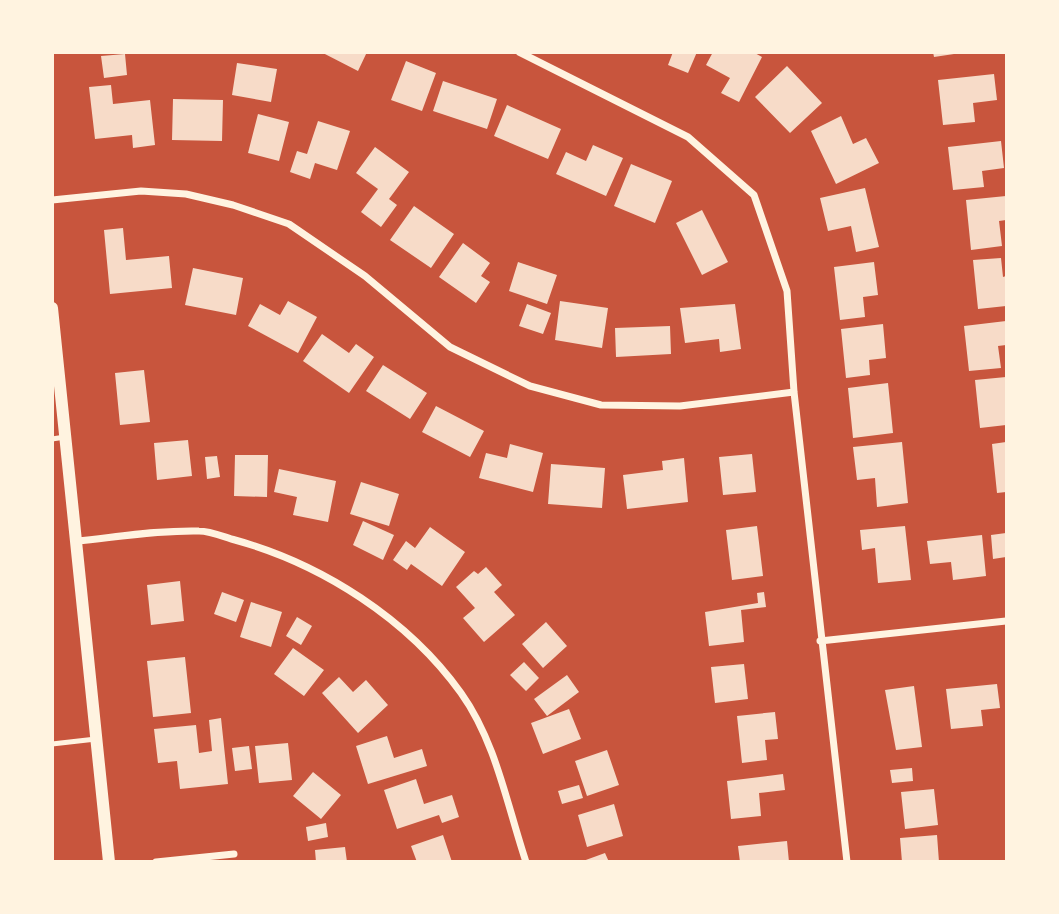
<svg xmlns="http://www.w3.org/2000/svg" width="1059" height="914" font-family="'Asap Condensed',sans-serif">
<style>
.building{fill:#f7dbc8}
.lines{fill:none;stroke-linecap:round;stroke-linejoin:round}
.service{stroke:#fff3e0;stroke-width:5}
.minor{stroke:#fff3e0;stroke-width:7}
.tertiary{stroke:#fff3e0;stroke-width:12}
</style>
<rect width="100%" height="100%" fill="#c8553d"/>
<path class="building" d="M 321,52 L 367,52 L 358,71 Z
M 673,52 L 697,52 L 688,73 L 668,65 Z
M 713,52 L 753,52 L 762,57 L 739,102 L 721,93 L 730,78 L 706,65 Z
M 933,52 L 954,52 L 954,54 L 934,57 Z
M 125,54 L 127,75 L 104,78 L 101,56 Z
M 406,61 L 436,73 L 422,111 L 391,100 Z
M 237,63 L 277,69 L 271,102 L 232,95 Z
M 787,66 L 822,103 L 790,133 L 755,97 Z
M 994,74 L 997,100 L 973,103 L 975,122 L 943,125 L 938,80 Z
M 443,81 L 497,99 L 487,129 L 433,111 Z
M 111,85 L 113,104 L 150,100 L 155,145 L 133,148 L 132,135 L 95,139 L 89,87 Z
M 173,99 L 223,100 L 222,141 L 172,140 Z
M 507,105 L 561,129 L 548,159 L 494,136 Z
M 258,114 L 289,122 L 279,161 L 248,153 Z
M 841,116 L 853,144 L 866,138 L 879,163 L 836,184 L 811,131 Z
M 318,121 L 350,131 L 337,170 L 315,163 L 310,179 L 290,172 L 297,151 L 307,154 Z
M 1001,141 L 1004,168 L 982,171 L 984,187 L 953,190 L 948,147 Z
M 593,145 L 623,158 L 606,196 L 556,174 L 566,152 L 586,161 Z
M 375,147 L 409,172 L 389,199 L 397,205 L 381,227 L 361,212 L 378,189 L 356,173 Z
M 631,164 L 672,181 L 655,223 L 614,206 Z
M 865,188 L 879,247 L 856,252 L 851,226 L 828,231 L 820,198 Z
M 1006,196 L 1006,220 L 999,221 L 1002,246 L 971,250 L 966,200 Z
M 414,206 L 454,234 L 431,268 L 390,240 Z
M 702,210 L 728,262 L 702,275 L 676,223 Z
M 123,228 L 126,260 L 169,256 L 172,288 L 110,294 L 104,230 Z
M 463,243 L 490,263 L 481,276 L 490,282 L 476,303 L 439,277 Z
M 1001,258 L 1003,277 L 1006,276 L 1006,306 L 978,309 L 973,260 Z
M 518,262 L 557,275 L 547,304 L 509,291 Z
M 874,262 L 878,295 L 863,297 L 865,317 L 840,320 L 834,267 Z
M 193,268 L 243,278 L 236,315 L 185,305 Z
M 288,301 L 317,317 L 298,353 L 248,326 L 260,304 L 280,315 Z
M 560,301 L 608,308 L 602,348 L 555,340 Z
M 527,304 L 551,313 L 543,334 L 519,326 Z
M 735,304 L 741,349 L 720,352 L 719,339 L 685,343 L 680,308 Z
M 1006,321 L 1006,345 L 998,346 L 1001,368 L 969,371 L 964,326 Z
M 883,324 L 886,358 L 869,360 L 870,375 L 846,378 L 841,329 Z
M 670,326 L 671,354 L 616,357 L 615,328 Z
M 322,334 L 349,353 L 356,344 L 374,357 L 349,393 L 303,361 Z
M 383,365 L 427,393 L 410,419 L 366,391 Z
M 144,370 L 150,422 L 120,425 L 115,373 Z
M 1006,377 L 1006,425 L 980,428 L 975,380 Z
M 888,383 L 893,433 L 853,438 L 848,388 Z
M 436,406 L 484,431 L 470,457 L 422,432 Z
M 188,440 L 192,476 L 157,480 L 154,443 Z
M 902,442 L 908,503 L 877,507 L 875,478 L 857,480 L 853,447 Z
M 1006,442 L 1006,492 L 997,493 L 992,444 Z
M 510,444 L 543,453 L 533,492 L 479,478 L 486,453 L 507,458 Z
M 752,454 L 756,492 L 723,495 L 719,457 Z
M 235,455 L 268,455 L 267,497 L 234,496 Z
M 217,456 L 220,477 L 207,479 L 205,457 Z
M 684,458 L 688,502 L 627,509 L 623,475 L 663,470 L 662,461 Z
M 551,464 L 605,468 L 602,508 L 548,504 Z
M 279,469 L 336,481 L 328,522 L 293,515 L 297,497 L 274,492 Z
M 361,482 L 399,494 L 389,526 L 350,514 Z
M 363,521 L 394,535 L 383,560 L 353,545 Z
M 757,526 L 763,576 L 732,580 L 726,530 Z
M 905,526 L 911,580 L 878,583 L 875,548 L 862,550 L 860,530 Z
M 430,527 L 465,552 L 442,586 L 411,564 L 407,570 L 393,560 L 406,541 L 415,548 Z
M 1006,533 L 1006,557 L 993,559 L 991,535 Z
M 982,535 L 986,576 L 953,580 L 951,562 L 930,564 L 927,541 Z
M 486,567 L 502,585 L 494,592 L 515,615 L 484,642 L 463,618 L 475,608 L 456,587 L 474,571 L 478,574 Z
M 180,581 L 184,621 L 151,625 L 147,585 Z
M 222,592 L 244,600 L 236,622 L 214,614 Z
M 764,592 L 766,607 L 741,610 L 744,642 L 709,646 L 705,612 L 758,603 L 757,593 Z
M 251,602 L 282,612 L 271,647 L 240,637 Z
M 297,617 L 312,626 L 301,645 L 286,636 Z
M 546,622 L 567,646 L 543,668 L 522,644 Z
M 293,648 L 324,670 L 304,696 L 274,674 Z
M 185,657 L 191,713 L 153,717 L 147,661 Z
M 524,662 L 539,678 L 526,691 L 510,675 Z
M 744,664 L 748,699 L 715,703 L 711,667 Z
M 567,675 L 579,692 L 547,716 L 534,699 Z
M 339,677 L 353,692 L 366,680 L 388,705 L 358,733 L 322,693 Z
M 997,684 L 1000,708 L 981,710 L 983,726 L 951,729 L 946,689 Z
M 914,686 L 922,747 L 896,750 L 885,690 Z
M 569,709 L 581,739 L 543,754 L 531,723 Z
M 775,712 L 778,739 L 765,740 L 767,760 L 742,763 L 737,716 Z
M 221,718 L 228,784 L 180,789 L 177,761 L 158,763 L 154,729 L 196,725 L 199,753 L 212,751 L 209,720 Z
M 387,736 L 394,758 L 422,749 L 427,766 L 368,784 L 356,746 Z
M 288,743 L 292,780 L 259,783 L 255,746 Z
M 249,746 L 252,769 L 235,771 L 232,748 Z
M 607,750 L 619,785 L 587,796 L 575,761 Z
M 912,768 L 913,781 L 892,783 L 890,770 Z
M 313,772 L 341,795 L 321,819 L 293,796 Z
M 783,774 L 785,790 L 759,793 L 761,816 L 731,819 L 727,781 Z
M 416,779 L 424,804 L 452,795 L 459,817 L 442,823 L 439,815 L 397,829 L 384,790 Z
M 579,785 L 583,798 L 562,804 L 558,791 Z
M 934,789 L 938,825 L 905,829 L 901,792 Z
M 614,804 L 623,836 L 587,847 L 578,815 Z
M 326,823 L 328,837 L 308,841 L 306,827 Z
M 443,835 L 452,862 L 417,862 L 411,846 Z
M 937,835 L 939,862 L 902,862 L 900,838 Z
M 787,841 L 789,862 L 740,862 L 738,846 Z
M 345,847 L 347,862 L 316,862 L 315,850 Z
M 605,853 L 609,862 L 583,862 L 583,861 Z"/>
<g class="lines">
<path class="service" d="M 52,439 L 65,437
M 52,744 L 96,739"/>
<path class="minor" d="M 519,52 L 688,137 L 754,195 L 787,291 L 794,392 L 847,862
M 52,200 L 141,191 L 186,194 L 233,205 L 289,224 L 365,276 L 450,347 L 530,386 L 601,405 L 680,406 L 794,392
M 77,541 C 117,537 159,530 199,531 C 211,531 224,537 235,540 C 322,564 408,619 461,693 C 496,742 507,805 526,862
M 820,641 L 1006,621
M 156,862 L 234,854"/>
<path class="tertiary" d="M 52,308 L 109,862"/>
</g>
<rect width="1059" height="914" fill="none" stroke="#fff3e0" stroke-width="108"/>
</svg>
